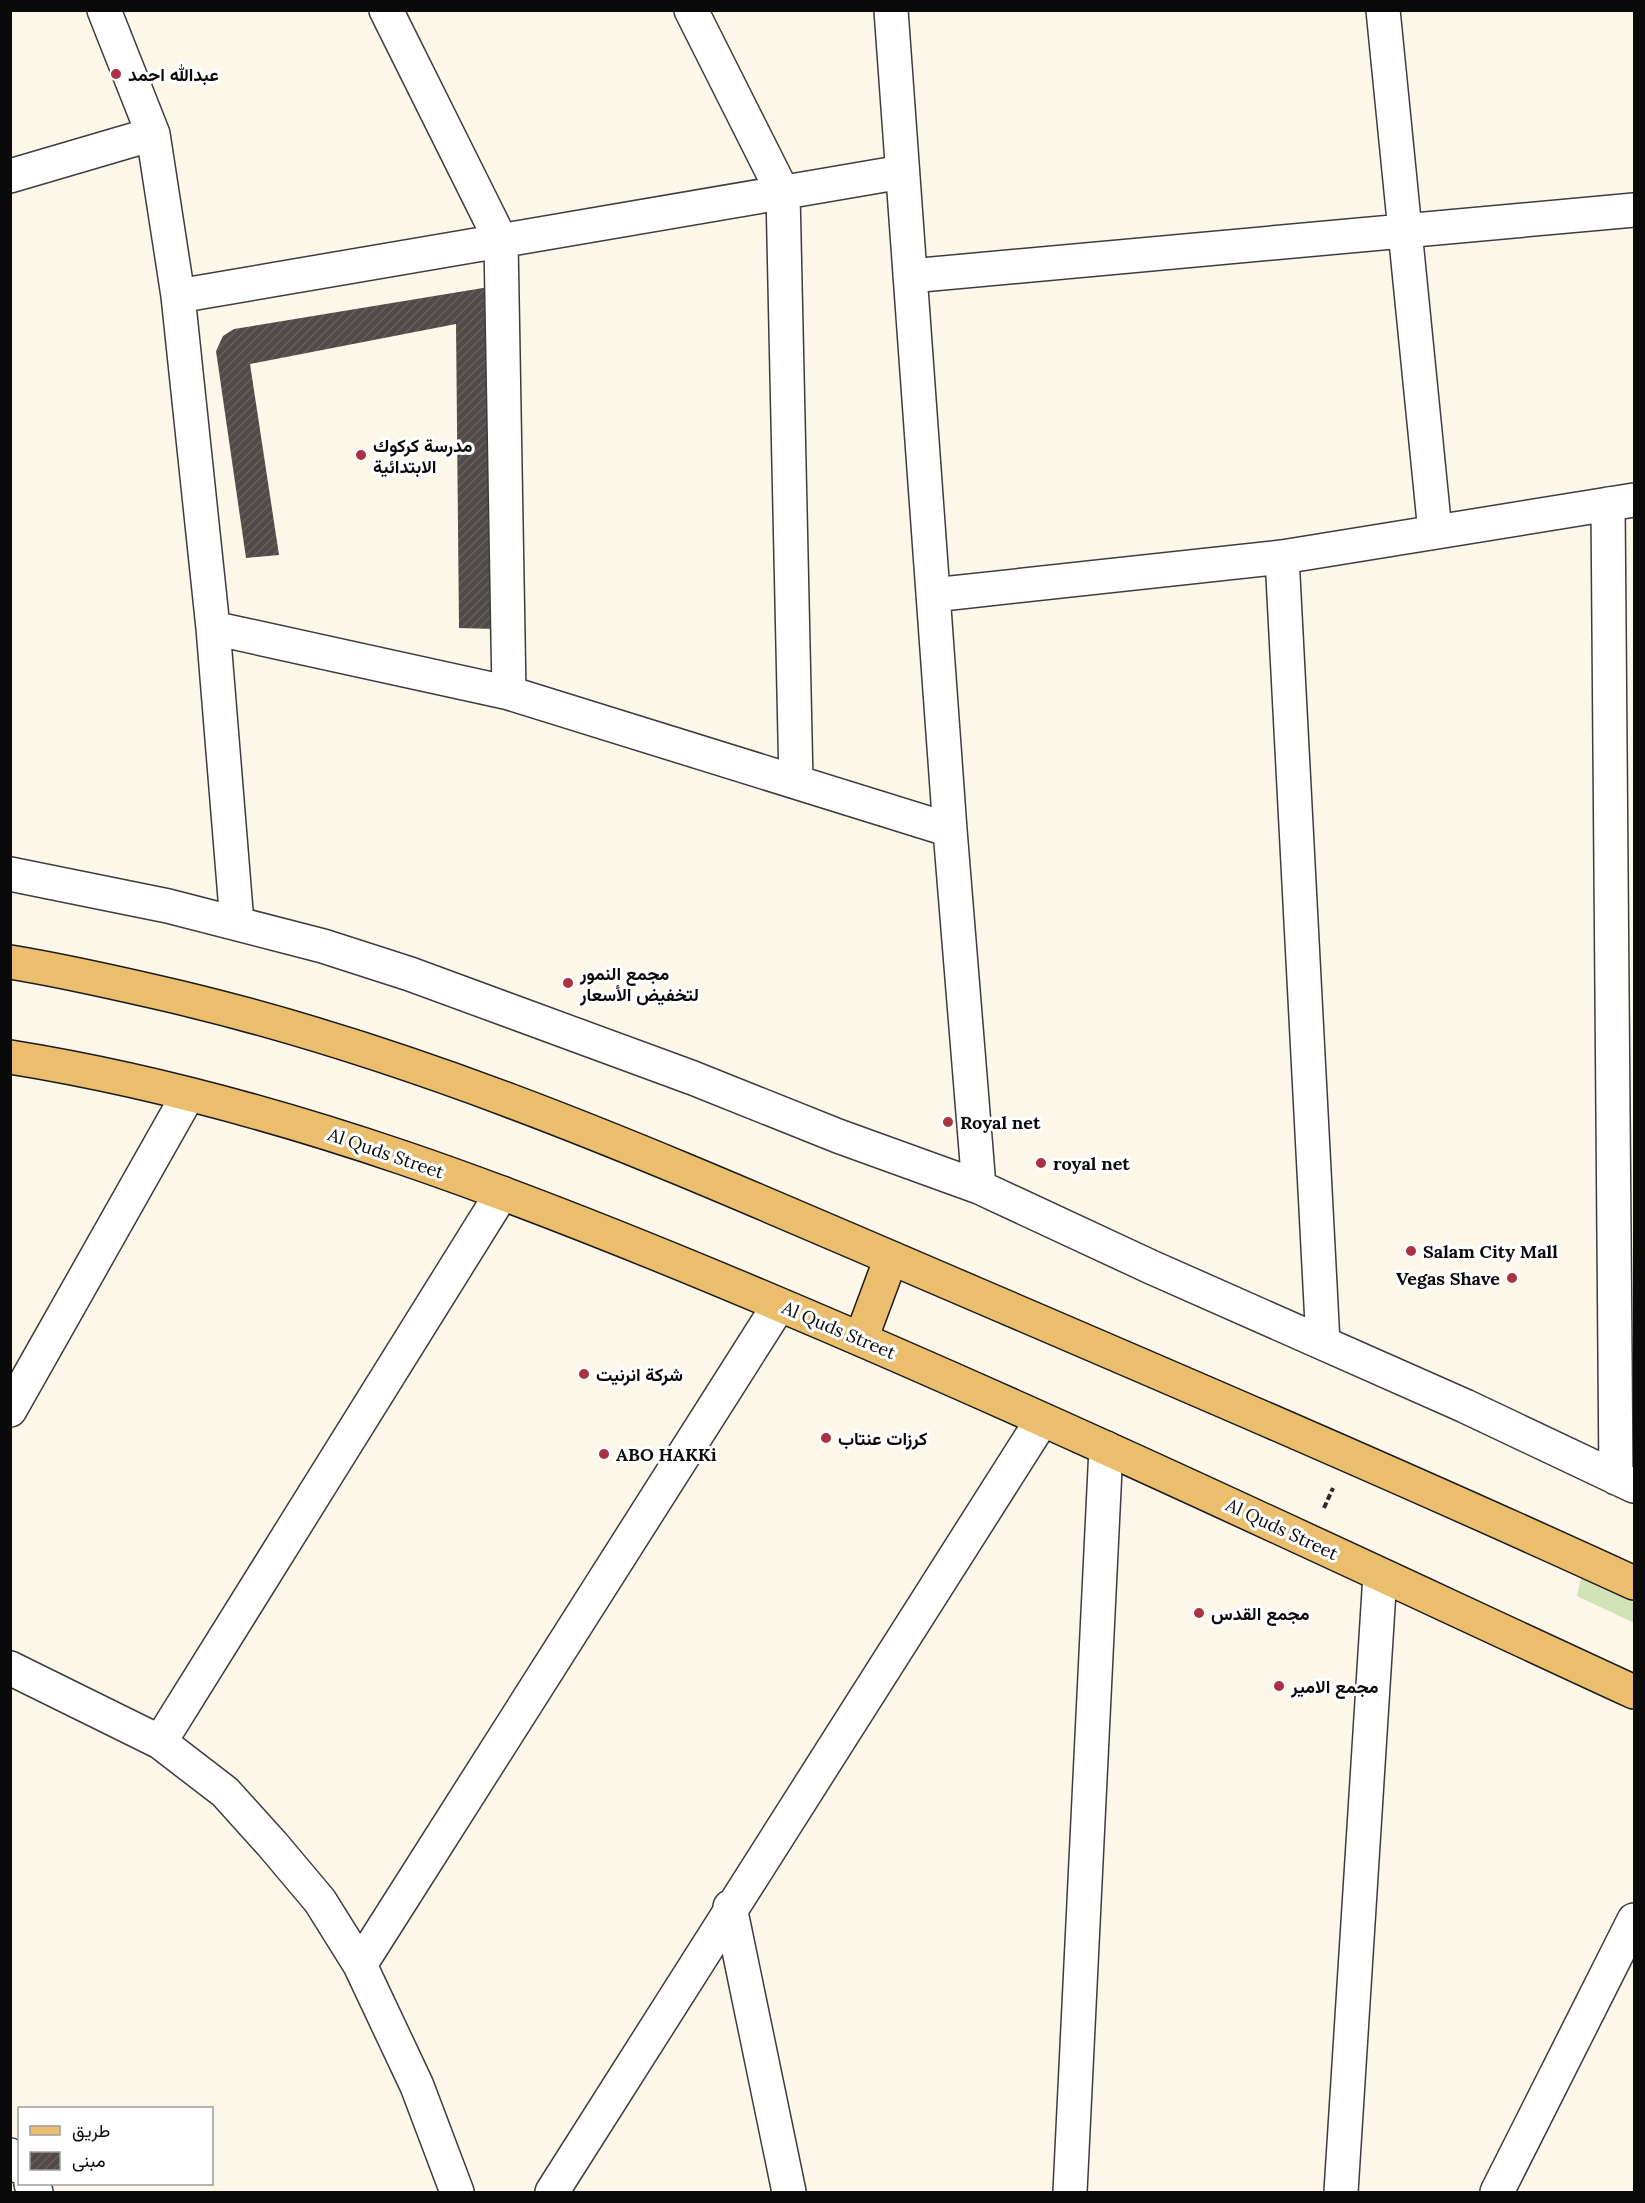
<svg xmlns="http://www.w3.org/2000/svg" width="1645" height="2203" font-family="Lora,Vazirmatn,serif">
<style>
.grass{fill:#d2e3b7}
.building{fill:url(#building-hatch)}
.lines{fill:none;stroke-linecap:round;stroke-linejoin:round}
.minor-casing{stroke:#3d3d3d;stroke-width:36}
.major-casing{stroke:#1b1b1b;stroke-width:36}
.path{stroke:#2c2c2c;stroke-width:4;stroke-dasharray:6 3;stroke-linecap:butt}
.minor{stroke:#fff;stroke-width:33}
.major{stroke:#eabe6c;stroke-width:33}
.poi-dot{fill:#aa3244;stroke:#fff;stroke-width:2}
.labels{text-anchor:middle;dominant-baseline:central;stroke-width:6;stroke-linejoin:round;paint-order:stroke}
.poi-label{font-size:18px;font-weight:bold;fill:#0a0a0a;stroke:#fff;text-anchor:start}
.street-label{font-size:18px;fill:#0a0a0a;stroke:#fff}
</style>
<defs>
<pattern id="building-hatch" width="6" height="6" patternUnits="userSpaceOnUse" patternTransform="scale(1.5)"><rect width="6" height="6" fill="#514a48"/><path d="M-1 1l2-2M0 6l6-6M5 7l2-2" fill="none" stroke="#65605e"/></pattern>
</defs>
<rect width="100%" height="100%" fill="#fdf7e9"/>
<path class="grass" d="M 1581,1578 L 1634,1602 L 1634,1623 L 1577,1596 Z"/>
<path class="building" d="M 489,287 L 494,629 L 459,628 L 456,324 L 250,364 L 279,555 L 246,558 L 216,351 L 223,336 L 234,329 Z"/>
<g class="lines">
<defs>
<path id="minor" d="M 104,10 L 153,134 L 178,296 L 213,628 L 237,923
M 386,10 L 501,241 L 509,693
M 691,10 L 783,193 L 796,782
M 891,10 L 950,830 L 979,1187
M 1383,10 L 1435,532
M 10,176 L 153,134
M 910,276 L 1634,210
M 178,296 L 902,172
M 1608,504 L 1616,1478
M 1282,557 L 1323,1343
M 933,595 L 1282,557 L 1634,500
M 213,628 L 509,693 L 950,830
M 10,874 L 168,906 L 323,946 L 410,974 L 693,1078 L 838,1136 L 979,1187 L 1151,1267 L 1465,1406 L 1634,1486
M 10,1410 L 188,1095
M 10,1668 L 160,1742 L 225,1792 L 272,1844 L 320,1901 L 360,1965 L 417,2086 L 457,2192
M 160,1742 L 502,1193
M 730,1907 L 789,2192
M 360,1965 L 779,1305
M 10,2155 L 20,2167
M 31,2184 L 36,2192
M 552,2192 L 1042,1420
M 1070,2192 L 1106,1448
M 1341,2192 L 1380,1575
M 1497,2192 L 1634,1920"/>
<path id="major" d="M 10,962 C 60,970 108,981 156,992 C 416,1051 653,1156 896,1260 C 1143,1366 1390,1471 1634,1583
M 10,1057 C 278,1100 530,1199 778,1304 C 1067,1426 1350,1561 1634,1692
M 861,1339 L 891,1258"/>
</defs>
<use href="#minor" class="minor-casing"/>
<use href="#major" class="major-casing"/>
<path class="path" d="M 1324,1508 L 1333,1488"/>
<use href="#minor" class="minor"/>
<use href="#major" class="major"/>
</g>
<g class="poi-dot">
<circle cx="116" cy="74" r="6"/>
<circle cx="361" cy="455" r="6"/>
<circle cx="568" cy="983" r="6"/>
<circle cx="948" cy="1122" r="6"/>
<circle cx="1041" cy="1163" r="6"/>
<circle cx="1411" cy="1251" r="6"/>
<circle cx="1512" cy="1278" r="6"/>
<circle cx="584" cy="1374" r="6"/>
<circle cx="826" cy="1438" r="6"/>
<circle cx="604" cy="1454" r="6"/>
<circle cx="1199" cy="1613" r="6"/>
<circle cx="1279" cy="1686" r="6"/>
</g>
<g class="labels">
<g class="poi-label">
<text x="128" y="74">عبدالله احمد</text>
<text x="373" y="445">مدرسة كركوك<tspan x="373" dy="21">الابتدائية</tspan></text>
<text x="580" y="973">مجمع النمور<tspan x="580" dy="21">لتخفيض الأسعار</tspan></text>
<text x="960" y="1122">Royal net</text>
<text x="1053" y="1163">royal net</text>
<text x="1423" y="1251">Salam City Mall</text>
<text x="1500" y="1278" text-anchor="end">Vegas Shave</text>
<text x="596" y="1374">شركة انرنيت</text>
<text x="838" y="1438">كرزات عنتاب</text>
<text x="616" y="1454">ABO HAKKi</text>
<text x="1211" y="1613">مجمع القدس</text>
<text x="1291" y="1686">مجمع الامير</text>
</g>
<g class="street-label">
<text transform="translate(386 1153) rotate(19)">Al Quds Street</text>
<text transform="translate(839 1330) rotate(23)">Al Quds Street</text>
<text transform="translate(1282 1529) rotate(25)">Al Quds Street</text>
</g>
</g>
<rect width="1645" height="2203" fill="none" stroke="#0a0a0a" stroke-width="24"/>
<rect x="18" y="2107" width="195" height="78" fill="#ffffff" stroke="#9d9d9d" stroke-width="1.5"/>
<rect x="30" y="2126" width="30" height="9" fill="#eabe6c" stroke="#9d9d9d" stroke-width="1.5"/>
<text x="72" y="2137" font-size="18" fill="#0a0a0a">طريق</text>
<rect x="30" y="2152" width="30" height="18" fill="url(#building-hatch)" stroke="#9d9d9d" stroke-width="1.5"/>
<text x="72" y="2167" font-size="18" fill="#0a0a0a">مبنى</text>
</svg>
